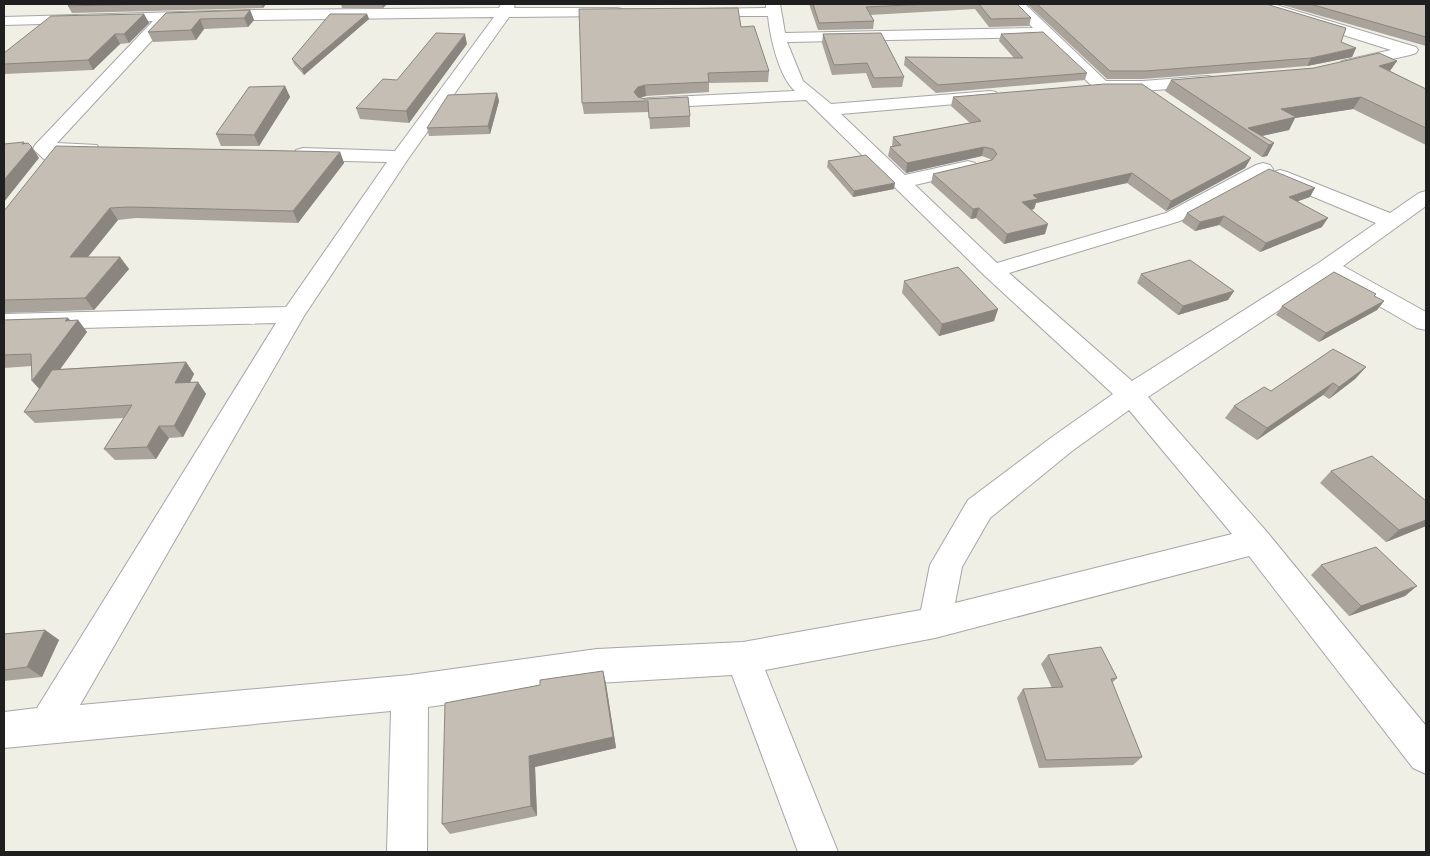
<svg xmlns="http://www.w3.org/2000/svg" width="1430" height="856" font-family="'Open Sans',sans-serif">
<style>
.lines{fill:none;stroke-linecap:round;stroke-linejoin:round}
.minor-casing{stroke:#a6a6a6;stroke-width:2}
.minor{fill:#fff;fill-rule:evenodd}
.wall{fill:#a9a39b}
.shaded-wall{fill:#8a857e}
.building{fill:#c5beb4;stroke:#8a857e}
</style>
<rect width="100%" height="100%" fill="#f0efe5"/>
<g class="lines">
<defs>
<path id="minor" d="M 501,4 L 515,4 L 514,8 L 617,8 L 622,9 L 624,12 L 622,15 L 617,16 L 509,17 L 408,159 L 304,316 L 80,705 L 410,675 L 597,649 L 743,642 L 921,610 L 930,565 L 968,500 L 1052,437 L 1113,394 L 985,276 L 806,100 L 650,108 L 644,107 L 641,103 L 644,99 L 650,98 L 795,91 C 779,77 770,37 768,16 L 703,16 L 698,15 L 696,12 L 698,9 L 766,8 L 766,4 L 780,4 L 785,33 L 1033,28 L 1010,4 L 1025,4 L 1106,81 L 1143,81 L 1207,76 L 1213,77 L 1215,81 L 1213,85 L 1207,86 L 1143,91 L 1096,90 L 1042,37 L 787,42 L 803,81 L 831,104 L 990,91 L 996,92 L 999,96 L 996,100 L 990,101 L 841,114 L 905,175 L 968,161 L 975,163 L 978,167 L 975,171 L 915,185 L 997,263 L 1166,213 L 1256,165 L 1263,163 L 1270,165 L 1273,169 L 1270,173 L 1180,221 L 1009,273 L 1132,381 L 1320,262 L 1376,223 L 1273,180 L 1270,176 L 1273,172 L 1280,170 L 1287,172 L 1390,213 L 1419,193 L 1426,191 L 1426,206 L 1343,266 L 1426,312 L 1426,330 L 1417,328 L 1329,277 L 1148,397 L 1267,532 L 1426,726 L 1426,774 L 1413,768 L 1249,556 L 935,638 L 765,670 L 838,852 L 798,852 L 732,675 L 597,683 L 428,707 L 427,852 L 387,852 L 391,711 L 4,748 L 4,712 L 37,708 L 276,323 L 4,330 L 4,314 L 286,307 L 387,162 L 303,160 L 296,158 L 294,154 L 296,150 L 303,148 L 395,151 L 494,17 L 170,21 L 57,143 L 97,145 L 99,149 L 97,153 L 60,155 L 58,159 L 51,161 L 44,159 L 33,149 L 35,145 L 153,21 L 4,25 L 4,17 L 252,10 L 499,8 ZM 1129,410 L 1232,534 L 955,603 L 962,567 L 990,518 L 1072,451 Z
M 1252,4 L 1273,4 L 1416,47 L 1418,50 L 1416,53 L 1410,55 L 1348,69 L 1342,67 L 1340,64 L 1342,61 L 1391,50 L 1254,7 Z"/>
</defs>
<use href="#minor" class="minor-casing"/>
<use href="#minor" class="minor"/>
</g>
<path class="wall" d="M 67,4 L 271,4 L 266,4 L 263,8 L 72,13 Z
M 341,4 L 387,4 L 383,8 L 342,8 Z
M 800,4 L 1017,4 L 1031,18 L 1029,26 L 989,27 L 975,9 L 870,15 L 874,21 L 873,29 L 818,30 L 809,4 Z
M 1027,4 L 1266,4 L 1341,42 L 1356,48 L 1352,57 L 1307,66 L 1143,79 L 1107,79 Z
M 1279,4 L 1426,4 L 1426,46 Z
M 250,10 L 254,20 L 248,27 L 204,29 L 196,40 L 153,42 L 148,32 L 166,13 Z
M 144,14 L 149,23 L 129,43 L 120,44 L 93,70 L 4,74 L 4,53 Z
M 367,14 L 369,19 L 304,75 L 294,64 L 292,59 Z
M 741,27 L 769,71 L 768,82 L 709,83 L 709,92 L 646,96 L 639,98 L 690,116 L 690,127 L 650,129 L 649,112 L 584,114 L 582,103 Z
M 823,34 L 904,77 L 902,87 L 872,88 L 866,73 L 832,75 L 822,43 Z
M 1001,34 L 1087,73 L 1085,80 L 936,93 L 904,65 L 905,57 L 1014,58 L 999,41 Z
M 467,44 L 409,123 L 360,119 L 356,108 Z
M 1397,61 L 1390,71 L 1426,89 L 1426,145 L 1353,109 L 1295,118 L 1289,130 L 1261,136 L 1274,143 L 1267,156 L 1262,157 L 1165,91 L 1171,80 Z
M 285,86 L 290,97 L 259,146 L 221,146 L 216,134 Z
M 497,93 L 499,101 L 490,134 L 429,136 L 427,128 Z
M 953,97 L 1251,158 L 1245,168 L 1166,211 L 1127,183 L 1036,203 L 1034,209 L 1031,210 L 1045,234 L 1004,244 L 976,218 L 971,219 L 931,183 L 933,174 L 991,160 L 990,159 L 982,156 L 906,173 L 888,156 L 890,147 L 892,146 L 893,137 L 970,123 L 951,106 Z
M 340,152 L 344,163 L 298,223 L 136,218 L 118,220 L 88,257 L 120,257 L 129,269 L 94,310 L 4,313 L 4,211 Z
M 828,161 L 894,189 L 853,197 L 827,167 Z
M 1310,197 L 1298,201 L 1322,227 L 1260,252 L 1219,225 L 1195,231 L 1182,222 L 1187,213 Z
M 1141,274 L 1234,291 L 1228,300 L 1178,315 L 1137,283 Z
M 904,281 L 998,309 L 994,321 L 939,336 L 902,293 Z
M 1384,301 L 1377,310 L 1319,342 L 1276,315 L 1282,306 Z
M 68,318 L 70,320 L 78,320 L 87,332 L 60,369 L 186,362 L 194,374 L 190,382 L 198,382 L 206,394 L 183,437 L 169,438 L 156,459 L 115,460 L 104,449 L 124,418 L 35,423 L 24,412 L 39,389 L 32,366 L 4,368 L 4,320 Z
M 1366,367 L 1355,379 L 1329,399 L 1323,395 L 1257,440 L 1225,418 L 1234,406 L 1271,391 Z
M 1331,471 L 1426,526 L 1386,542 L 1320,483 Z
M 1321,565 L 1405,596 L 1349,616 L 1311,575 Z
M 45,630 L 59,640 L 42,677 L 4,681 L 4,634 Z
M 1048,655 L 1117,678 L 1112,683 L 1142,757 L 1133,765 L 1039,768 L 1017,698 L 1023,689 L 1052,688 L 1041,664 Z
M 603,671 L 606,684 L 616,748 L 535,767 L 537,816 L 450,834 L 442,824 L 540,685 Z"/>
<path class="shaded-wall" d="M 261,4 L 266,4 L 263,8 Z
M 382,4 L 387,4 L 383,8 Z
M 250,10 L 254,20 L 248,27 L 244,18 Z
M 144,14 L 149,23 L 129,43 L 124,34 Z
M 367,14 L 369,19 L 304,75 L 302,69 Z
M 200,19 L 204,29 L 196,40 L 191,30 Z
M 115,34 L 120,44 L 93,70 L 88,60 Z
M 465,34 L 467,44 L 409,123 L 406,111 Z
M 1356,48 L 1352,57 L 1307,66 L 1311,58 Z
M 1397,61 L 1389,72 L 1379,66 Z
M 645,85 L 646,96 L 638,98 L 634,92 L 638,87 Z
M 285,86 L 290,97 L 259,146 L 254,135 Z
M 497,93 L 499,101 L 490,134 L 488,126 Z
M 1361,97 L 1353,109 L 1295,118 L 1289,130 L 1257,137 L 1248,128 L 1281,109 Z
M 24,142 L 29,150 L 32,147 L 39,158 L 4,202 L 4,180 Z
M 1274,143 L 1267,156 L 1262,157 L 1269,145 Z
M 984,147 L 982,156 L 906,173 L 907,163 Z
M 340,152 L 344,163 L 298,223 L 293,211 Z
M 1251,158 L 1245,168 L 1166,211 L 1171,201 Z
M 1132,173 L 1127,183 L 1036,203 L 1034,209 L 1019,212 L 1022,202 L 1033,195 Z
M 895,183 L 894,189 L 853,197 L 854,191 Z
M 1315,188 L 1310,197 L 1284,206 L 1289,197 Z
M 110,208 L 118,220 L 78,269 L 70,257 Z
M 979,208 L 976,218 L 971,219 L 973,209 Z
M 1224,216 L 1219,225 L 1195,231 L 1200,222 Z
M 1328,218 L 1322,227 L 1260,252 L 1266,243 Z
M 1048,224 L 1045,234 L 1004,244 L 1007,234 Z
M 120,257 L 129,269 L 94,310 L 85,298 Z
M 1234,291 L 1228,300 L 1178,315 L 1183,306 Z
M 1384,301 L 1377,310 L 1319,342 L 1326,333 Z
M 998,309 L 994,321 L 939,336 L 942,324 Z
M 68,318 L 74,325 L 78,320 L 87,332 L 43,393 L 32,381 L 65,321 Z
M 186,362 L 194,374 L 184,395 L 175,383 Z
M 1366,367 L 1355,379 L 1329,399 L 1339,387 Z
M 198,382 L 206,394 L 183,437 L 174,426 Z
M 1333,383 L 1323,395 L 1257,440 L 1267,428 Z
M 159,426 L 169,438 L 156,459 L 147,447 Z
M 1426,520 L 1426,526 L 1386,542 L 1399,530 Z
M 1417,586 L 1405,596 L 1349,616 L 1361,606 Z
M 45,630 L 59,640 L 42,677 L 27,667 Z
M 603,671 L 606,684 L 616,748 L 535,767 L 537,816 L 531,806 L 529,756 Z"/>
<path class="building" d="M 70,4 L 150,4 L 68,6 Z
M 813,4 L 930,4 L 866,7 L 874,21 L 819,23 Z
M 979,4 L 1017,4 L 1031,18 L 991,19 Z
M 1037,4 L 1266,4 L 1346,28 L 1341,42 L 1356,48 L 1311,58 L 1146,71 L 1110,71 Z
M 1310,4 L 1426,4 L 1426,37 Z
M 738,8 L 741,27 L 754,26 L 769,71 L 708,73 L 709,82 L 645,85 L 638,87 L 634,92 L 638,97 L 645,99 L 688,97 L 690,116 L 649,118 L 648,101 L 582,103 L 579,9 Z
M 250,10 L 244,18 L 200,19 L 191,30 L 148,32 L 166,13 Z
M 144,14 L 124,34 L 115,34 L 88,60 L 4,64 L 4,53 L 51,16 Z
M 330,14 L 367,14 L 302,69 L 292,59 Z
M 1043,32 L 1087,73 L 938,85 L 905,57 L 1023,58 L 1001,34 Z
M 436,33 L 465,34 L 406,111 L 356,108 L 383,79 L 397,80 Z
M 881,33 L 904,77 L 874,78 L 867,63 L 834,65 L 823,34 Z
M 1379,53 L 1397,61 L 1379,66 L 1426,89 L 1426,128 L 1361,97 L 1281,109 L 1296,117 L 1248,128 L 1274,143 L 1269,145 L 1171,80 L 1314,68 Z
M 1105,84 L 1142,84 L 1251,158 L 1171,201 L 1132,173 L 1033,195 L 1038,199 L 1022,202 L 1048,224 L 1007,234 L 979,208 L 973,209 L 933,174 L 992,160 L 997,154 L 993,149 L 984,147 L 907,163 L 890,147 L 901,145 L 893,137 L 981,121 L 953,97 Z
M 285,86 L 254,135 L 216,134 L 249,87 Z
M 497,93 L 488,126 L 427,128 L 448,95 Z
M 24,142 L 22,144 L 28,143 L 32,147 L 4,180 L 4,144 Z
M 56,146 L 340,152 L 293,211 L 129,207 L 110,208 L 70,257 L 120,257 L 85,298 L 4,300 L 4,211 Z
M 866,155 L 895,183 L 854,191 L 828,161 Z
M 1269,169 L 1315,188 L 1289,197 L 1328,218 L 1266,243 L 1224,216 L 1200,222 L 1187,213 Z
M 1190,260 L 1234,291 L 1183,306 L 1141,274 Z
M 958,267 L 998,309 L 942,324 L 904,281 Z
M 1334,272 L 1376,294 L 1374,296 L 1384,301 L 1326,333 L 1282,306 Z
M 68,318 L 65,321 L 78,320 L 32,381 L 31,354 L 4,355 L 4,320 Z
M 1333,349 L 1366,367 L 1339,387 L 1333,383 L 1267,428 L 1234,406 L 1264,387 L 1271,391 Z
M 186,362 L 175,383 L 198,382 L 174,426 L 159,426 L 147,447 L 104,449 L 132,405 L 24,412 L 52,370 Z
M 1372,456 L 1426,501 L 1426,520 L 1399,530 L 1331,471 Z
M 1376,547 L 1417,586 L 1361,606 L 1321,565 Z
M 45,630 L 27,667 L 4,670 L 4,634 Z
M 1101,647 L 1117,678 L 1111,679 L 1142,757 L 1046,760 L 1023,689 L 1063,687 L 1048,655 Z
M 603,671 L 613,737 L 529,756 L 531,806 L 442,824 L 445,703 L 540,685 L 540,680 Z"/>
<rect width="1430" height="856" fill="none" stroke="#1f1f1f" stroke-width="10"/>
</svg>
